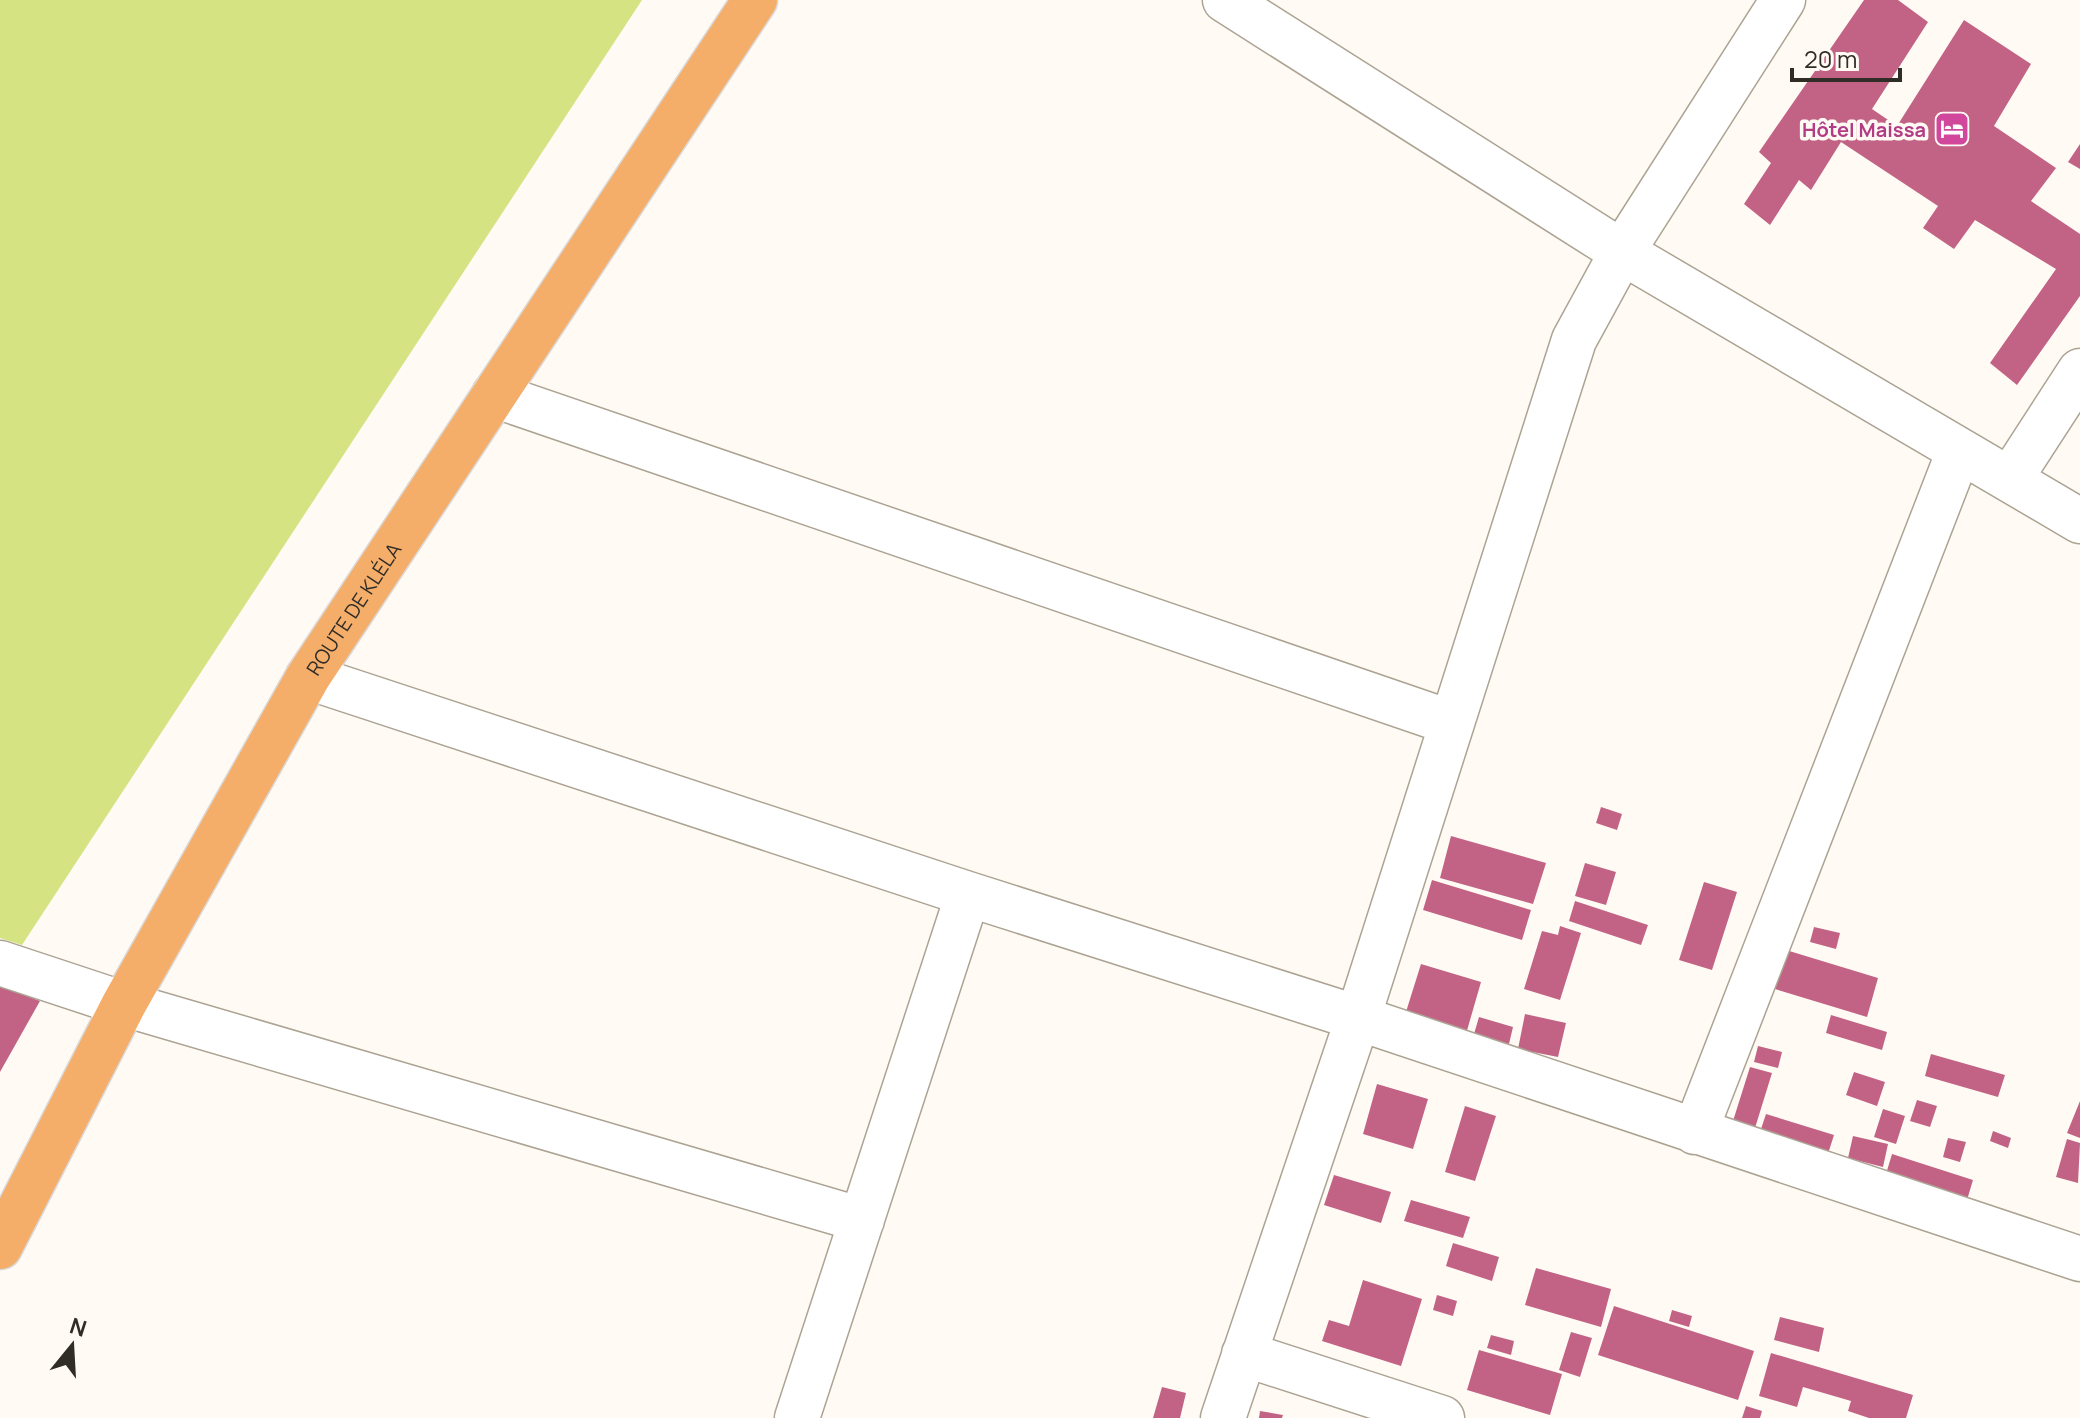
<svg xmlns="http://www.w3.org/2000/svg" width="2080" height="1418" font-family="Manrope,sans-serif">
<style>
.green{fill:#d5e383}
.building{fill:#c26386}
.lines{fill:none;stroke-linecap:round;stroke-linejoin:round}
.minor-casing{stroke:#aca393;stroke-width:47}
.major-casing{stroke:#dad9d8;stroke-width:47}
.minor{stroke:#fff;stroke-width:44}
.major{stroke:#f5ae6a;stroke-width:44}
.labels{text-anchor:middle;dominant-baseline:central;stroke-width:7;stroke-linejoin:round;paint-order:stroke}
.hotel-label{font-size:20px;font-weight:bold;fill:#b23c85;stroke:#fffbf4;text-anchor:end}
.street-label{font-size:20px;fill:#302c26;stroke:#fffbf4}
</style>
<rect width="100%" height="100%" fill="#fffbf4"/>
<path class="green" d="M 0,0 L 642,0 L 22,945 L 0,938 Z"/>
<path class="building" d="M 1864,0 L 1898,0 L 1928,22 L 1872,109 L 1897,126 L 1964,20 L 2031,64 L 1994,126 L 2056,168 L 2031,201 L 2080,234 L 2080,296 L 2017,385 L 1990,363 L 2056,269 L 1975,220 L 1954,249 L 1923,228 L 1938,206 L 1841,142 L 1811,190 L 1799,180 L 1770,225 L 1744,204 L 1771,163 L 1759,152 Z
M 2080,144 L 2080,169 L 2068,162 Z
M 1601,807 L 1622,814 L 1617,830 L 1596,823 Z
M 1451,836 L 1546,863 L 1533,904 L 1440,878 Z
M 1585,863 L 1616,872 L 1606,905 L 1575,896 Z
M 1432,880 L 1531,910 L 1522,940 L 1423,910 Z
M 1704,882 L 1737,892 L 1712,970 L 1679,960 Z
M 1575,901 L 1648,925 L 1641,945 L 1569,921 Z
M 1560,926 L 1581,933 L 1560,1000 L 1524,989 L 1542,931 L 1558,935 Z
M 1814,927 L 1840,933 L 1836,949 L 1810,942 Z
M 1786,950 L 1878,978 L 1867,1017 L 1775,989 Z
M 1421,964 L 1481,982 L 1466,1034 L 1405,1015 Z
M 0,986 L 40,1001 L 0,1072 Z
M 1525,1014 L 1566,1023 L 1558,1057 L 1518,1049 Z
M 1831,1015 L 1887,1032 L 1882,1050 L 1826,1033 Z
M 1479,1017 L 1513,1027 L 1509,1044 L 1474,1034 Z
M 1758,1046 L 1782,1052 L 1778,1068 L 1754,1062 Z
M 1931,1054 L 2005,1075 L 1998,1097 L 1925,1076 Z
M 1750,1067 L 1772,1073 L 1755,1128 L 1733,1121 Z
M 1854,1072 L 1885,1082 L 1877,1106 L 1846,1095 Z
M 1377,1084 L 1428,1099 L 1413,1149 L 1363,1134 Z
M 1917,1100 L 1937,1106 L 1930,1127 L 1910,1121 Z
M 2080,1101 L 2080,1138 L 2067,1133 Z
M 1465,1106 L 1496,1116 L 1475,1181 L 1445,1172 Z
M 1883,1109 L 1905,1116 L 1896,1144 L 1874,1137 Z
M 1766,1114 L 1834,1135 L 1826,1160 L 1758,1138 Z
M 1993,1131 L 2011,1138 L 2008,1148 L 1990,1141 Z
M 1853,1136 L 1888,1144 L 1883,1167 L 1848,1158 Z
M 1948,1138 L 1966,1142 L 1960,1162 L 1943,1157 Z
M 2067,1139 L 2080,1143 L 2078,1183 L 2056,1177 Z
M 1892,1154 L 1973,1180 L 1967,1200 L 1886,1174 Z
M 1334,1175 L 1391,1192 L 1381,1223 L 1324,1205 Z
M 1411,1200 L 1470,1217 L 1463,1238 L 1404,1221 Z
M 1453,1243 L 1499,1257 L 1492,1281 L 1446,1266 Z
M 1536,1268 L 1611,1289 L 1601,1327 L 1525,1305 Z
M 1363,1280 L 1422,1299 L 1401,1366 L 1322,1341 L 1329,1320 L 1349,1326 Z
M 1437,1295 L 1457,1301 L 1453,1316 L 1433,1310 Z
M 1614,1306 L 1754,1351 L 1738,1400 L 1598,1355 Z
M 1672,1310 L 1692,1316 L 1689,1327 L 1669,1321 Z
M 1780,1317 L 1824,1328 L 1819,1352 L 1774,1340 Z
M 1571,1332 L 1592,1338 L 1580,1377 L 1559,1370 Z
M 1491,1335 L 1514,1341 L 1511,1355 L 1487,1348 Z
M 1479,1350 L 1562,1374 L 1550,1415 L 1467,1390 Z
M 1771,1353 L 1913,1395 L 1906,1418 L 1869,1418 L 1848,1411 L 1851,1401 L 1803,1387 L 1797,1407 L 1759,1396 Z
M 1162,1387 L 1186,1393 L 1180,1418 L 1153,1418 Z
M 1746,1406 L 1762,1411 L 1760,1418 L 1742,1418 Z
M 1260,1411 L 1283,1415 L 1282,1418 L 1259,1418 Z"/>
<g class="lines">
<defs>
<path id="minor" d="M 1225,0 L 1622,252 L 2080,521
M 494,395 L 1452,723
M 2010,479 L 2080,371
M 308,677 L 968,894 L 1358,1018 L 2080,1259
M 0,963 L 124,1004 L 862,1220
M 1695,1132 L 1959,451
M 1244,1354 L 1442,1418
M 797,1418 L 968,894
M 1223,1418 L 1358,1018 L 1574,340 L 1622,252 L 1783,0"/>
<g id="major">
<path id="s1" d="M 0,1247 L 124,1004 L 308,677 L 755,0"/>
</g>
</defs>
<use href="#minor" class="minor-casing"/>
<use href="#major" class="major-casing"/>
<use href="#minor" class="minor"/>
<use href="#major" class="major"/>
</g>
<defs>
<symbol id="hotel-square" viewBox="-11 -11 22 22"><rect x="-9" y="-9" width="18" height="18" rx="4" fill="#d1479c" stroke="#fffbf4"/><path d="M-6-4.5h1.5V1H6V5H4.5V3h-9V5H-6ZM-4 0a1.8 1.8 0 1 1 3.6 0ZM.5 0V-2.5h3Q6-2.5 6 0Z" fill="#fff"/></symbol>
</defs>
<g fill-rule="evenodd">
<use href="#hotel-square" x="1932" y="109" width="40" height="40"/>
</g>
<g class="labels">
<g class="hotel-label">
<text x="1926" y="129">Hôtel Maissa</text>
</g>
<g class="street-label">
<text stroke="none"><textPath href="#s1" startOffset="730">ROUTE DE KLÉLA</textPath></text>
</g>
</g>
<g transform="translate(72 1346) rotate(18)" stroke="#fffbf4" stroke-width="6" paint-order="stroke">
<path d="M0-6L14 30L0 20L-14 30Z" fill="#302c26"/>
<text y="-12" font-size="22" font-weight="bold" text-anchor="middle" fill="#302c26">N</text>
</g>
<path d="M1792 68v12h108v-12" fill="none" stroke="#302c26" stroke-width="4"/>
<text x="1804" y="68" font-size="24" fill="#302c26" stroke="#fffbf4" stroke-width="6" paint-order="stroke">20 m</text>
</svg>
